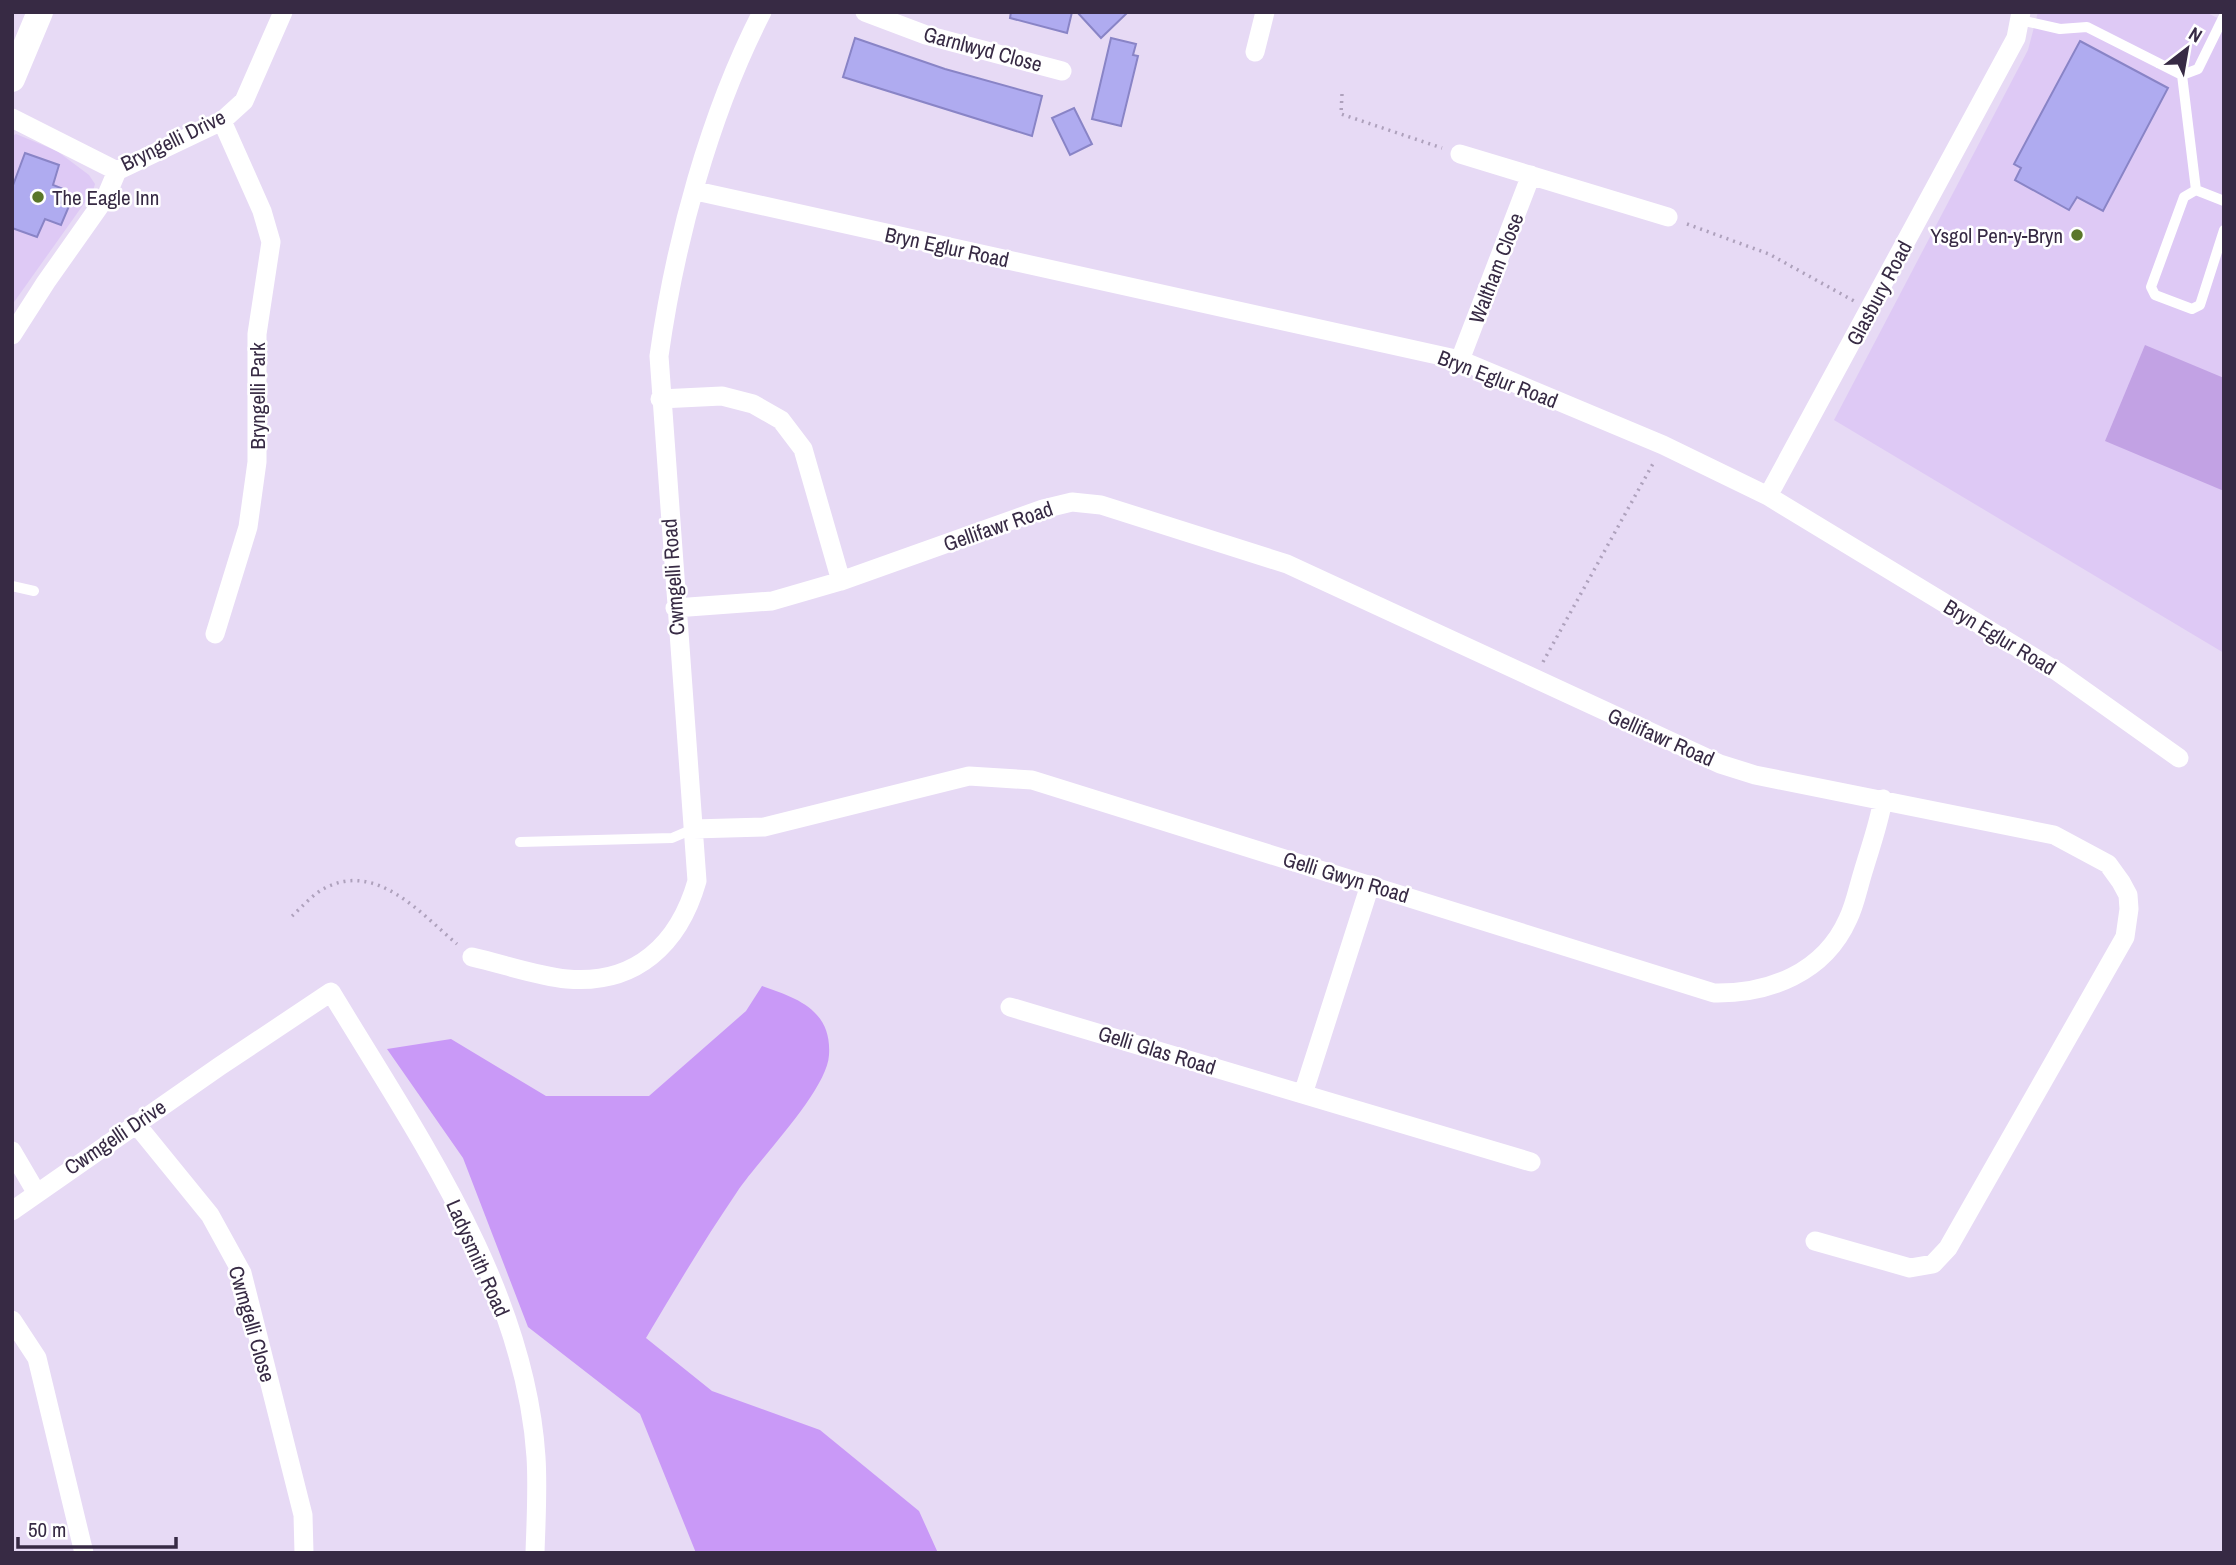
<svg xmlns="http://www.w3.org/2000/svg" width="2236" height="1565" font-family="'Archivo Narrow',sans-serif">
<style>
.built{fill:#dec9f5}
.green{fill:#c2a2e4}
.forest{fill:#c999f7}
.building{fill:#afabf0;stroke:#8984c6;stroke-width:2}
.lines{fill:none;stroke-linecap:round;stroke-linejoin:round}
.path{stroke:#aea1bc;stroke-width:3.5;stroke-dasharray:2 5;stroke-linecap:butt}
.lane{stroke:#fff;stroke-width:10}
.street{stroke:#fff;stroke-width:19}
.secondary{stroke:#fff;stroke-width:26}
.poi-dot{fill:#5a762a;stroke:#fff;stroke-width:2.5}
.labels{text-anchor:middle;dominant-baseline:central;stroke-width:5;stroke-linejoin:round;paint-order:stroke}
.street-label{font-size:21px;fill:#372a44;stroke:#fff}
.poi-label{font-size:21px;fill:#372a44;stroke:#fff;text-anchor:start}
</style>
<rect width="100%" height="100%" fill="#e7daf5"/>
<path class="built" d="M 2038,12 L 2205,12 L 2224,21 L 2224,653 L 1834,420 L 2028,50 Z
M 16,134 L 57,151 L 89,175 L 95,184 L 93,191 L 12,305 L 12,136 Z"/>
<path class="green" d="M 2145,345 L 2224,378 L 2224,491 L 2105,441 Z"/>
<path class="forest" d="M 762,986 C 797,998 832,1010 829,1055 C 827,1091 759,1159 737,1192 C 705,1239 675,1289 646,1338 L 712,1391 L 820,1430 L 919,1511 L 938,1553 L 696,1553 L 640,1414 L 528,1327 L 463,1158 L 387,1049 L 451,1039 L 546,1096 L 649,1096 L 746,1011 Z"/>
<path class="building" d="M 1011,12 L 1072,12 L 1067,33 L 1010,18 Z
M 1077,12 L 1128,12 L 1101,38 Z
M 855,38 L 945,69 L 1042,96 L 1032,136 L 843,77 Z
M 1111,38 L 1136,44 L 1133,55 L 1138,56 L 1121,126 L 1092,119 Z
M 2080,41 L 2168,88 L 2103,211 L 2077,197 L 2069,210 L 2015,180 L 2021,168 L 2014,164 Z
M 1074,108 L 1092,144 L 1070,155 L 1052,118 Z
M 25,153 L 59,165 L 53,185 L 66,190 L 61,203 L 69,206 L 61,225 L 45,219 L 37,237 L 12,228 L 12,188 Z"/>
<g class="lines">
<path class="path" d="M 1342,94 L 1341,114 L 1442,148
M 1687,224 L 1769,254 L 1854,301
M 1543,662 L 1655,460
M 292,916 C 302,907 313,894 325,888 C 377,861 421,914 457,944"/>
<path class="lane" d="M 2020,20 L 2060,29 L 2087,27 L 2182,75 L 2198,69 L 2224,16
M 2182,75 L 2196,190
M 2196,190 L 2184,197 L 2151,287 L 2155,295 L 2192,309 L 2200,305 L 2224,230
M 2196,190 L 2224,201
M 12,586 L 34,591
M 520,842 L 672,838 L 693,829"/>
<path class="street" d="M 865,12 L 926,35 L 1062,71
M 1255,52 L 1265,12
M 12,118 L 117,171 L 222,121 L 244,101 L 283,12
M 1460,154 L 1668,217
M 696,191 L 1460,360 L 1663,445 L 1768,496 L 2058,672 L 2179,758
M 12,335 L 46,282 L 106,197 L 117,171
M 1460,360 L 1531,175
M 660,399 L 722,396 L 753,404 L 781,420 L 803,449 L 841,581
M 1768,496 L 2016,38 L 2021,12
M 675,608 L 772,601 L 841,581 L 1043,509 L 1072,502 L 1101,505 L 1287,564 L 1720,764 L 1755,775 L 2054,835 L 2108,864 L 2121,882 L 2128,895 L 2129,909 L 2125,937 L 1948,1248 L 1933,1264 L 1910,1268 L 1815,1241
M 215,634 L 248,527 L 257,462 L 257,334 L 271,242 L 262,211 L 222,121
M 693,829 L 764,827 L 969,776 L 1032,780 L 1714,993 C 1769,994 1824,973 1848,919 C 1855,905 1858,888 1863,872 C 1870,848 1879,824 1883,799
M 472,957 C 503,964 536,976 567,979 C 636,985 679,944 697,881 L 659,356 C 675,242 709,115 762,12
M 1010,1007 L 1531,1162
M 1303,1094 L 1370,885
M 136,1124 L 210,1215 L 242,1273 L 303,1515 L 304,1553
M 12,1151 L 36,1192
M 12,1211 L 220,1066 L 331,992 C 416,1133 525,1287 536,1457 C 538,1488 536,1521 535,1553
M 12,1320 L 37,1358 L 84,1553"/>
<path class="secondary" d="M 12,79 L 40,12"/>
</g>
<g class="poi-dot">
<circle cx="38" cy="197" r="7"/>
<circle cx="2077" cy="235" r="7"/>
</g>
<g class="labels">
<g class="street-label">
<text transform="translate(983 49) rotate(15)">Garnlwyd Close</text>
<text transform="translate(173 140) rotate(-26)">Bryngelli Drive</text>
<text transform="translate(947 247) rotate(12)">Bryn Eglur Road</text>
<text transform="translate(1496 268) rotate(-69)">Waltham Close</text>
<text transform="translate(1879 293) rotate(-62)">Glasbury Road</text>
<text transform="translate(1498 379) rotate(21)">Bryn Eglur Road</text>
<text transform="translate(257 396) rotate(-90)">Bryngelli Park</text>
<text transform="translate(998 526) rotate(-19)">Gellifawr Road</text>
<text transform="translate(673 577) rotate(-94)">Cwmgelli Road</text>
<text transform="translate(2000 637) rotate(31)">Bryn Eglur Road</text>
<text transform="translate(1661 737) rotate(24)">Gellifawr Road</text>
<text transform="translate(1346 877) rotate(17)">Gelli Gwyn Road</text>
<text transform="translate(1157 1050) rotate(17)">Gelli Glas Road</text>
<text transform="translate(115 1137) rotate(-34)">Cwmgelli Drive</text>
<text transform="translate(478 1258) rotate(66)">Ladysmith Road</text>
<text transform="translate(252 1324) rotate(74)">Cwmgelli Close</text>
</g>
<g class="poi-label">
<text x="52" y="197">The Eagle Inn</text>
<text x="2063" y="235" text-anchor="end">Ysgol Pen-y-Bryn</text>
</g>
</g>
<rect width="2236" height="1565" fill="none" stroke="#372a44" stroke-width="28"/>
<g transform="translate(2187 49) rotate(31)" stroke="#ffffff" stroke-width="5" paint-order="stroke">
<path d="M0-5L12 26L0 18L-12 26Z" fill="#372a44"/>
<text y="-10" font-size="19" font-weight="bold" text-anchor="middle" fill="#372a44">N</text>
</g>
<path d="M18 1537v10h158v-10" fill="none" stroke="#372a44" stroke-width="3.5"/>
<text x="28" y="1537" font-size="21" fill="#372a44" stroke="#ffffff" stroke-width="5" paint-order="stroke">50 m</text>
</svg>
